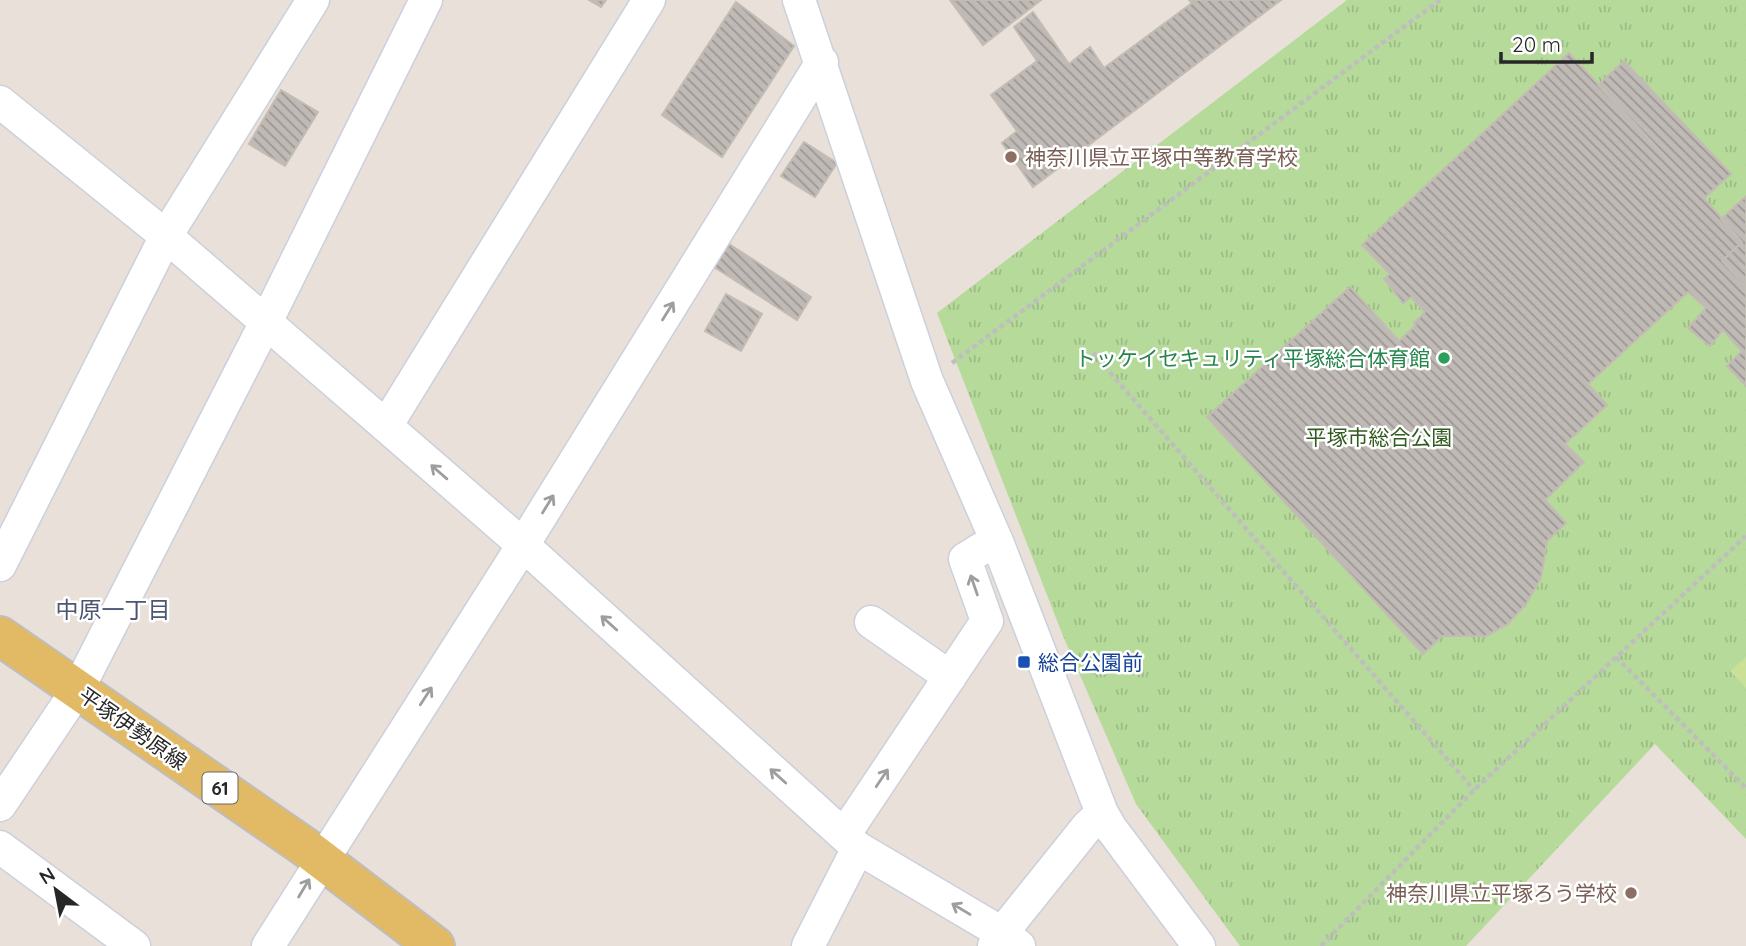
<svg xmlns="http://www.w3.org/2000/svg" width="1746" height="946" font-family="Quicksand,'Noto Sans JP',sans-serif">
<style>
.park{fill:url(#park-tufts)}
.pitch{fill:#c8e197}
.building{fill:url(#building-back-hatch);stroke:#c3bcb3;stroke-width:2}
.lines{fill:none;stroke-linecap:round;stroke-linejoin:round}
.minor-casing{stroke:#ccd0db;stroke-width:35}
.major-casing{stroke:#bebebe;stroke-width:42}
.path{stroke:#bebebe;stroke-width:4.5;stroke-dasharray:5 3.5;stroke-linecap:butt}
.minor{stroke:#fff;stroke-width:32}
.major{stroke:#e2b965;stroke-width:38}
.oneway{stroke:#9e9e9e}
.education-dot{fill:#8d6e63;stroke:#fff;stroke-width:2.5}
.leisure-dot{fill:#2e9e5b;stroke:#fff;stroke-width:2.5}
.transit-dot{fill:#1a4fb4;stroke:#fff;stroke-width:2.5}
.labels{text-anchor:middle;dominant-baseline:central;stroke-width:5;stroke-linejoin:round;paint-order:stroke}
.shield{fill:#fff;stroke:#686868;stroke-width:2}
.shield-label{font-size:19px;font-weight:bold;fill:#272727}
.education-label{font-size:21px;fill:#785e54;stroke:#fff;text-anchor:start}
.leisure-label{font-size:21px;fill:#27864d;stroke:#fff;text-anchor:end}
.park-label{font-size:21px;fill:#315b1f;stroke:#fff}
.transit-label{font-size:21px;fill:#164399;stroke:#fff;text-anchor:start}
.street-label{font-size:21px;fill:#272727;stroke:#fff}
.neighbourhood-label{font-size:23px;fill:#4c5672;stroke:#fff}
</style>
<defs>
<pattern id="park-tufts" width="24" height="20" patternUnits="userSpaceOnUse" patternTransform="scale(1.75)"><rect width="24" height="20" fill="#b6da9a"/><path d="M3 7l-1-3M5 7V3M7 7l1-3M15 17l-1-3M17 17v-4M19 17l1-3" fill="none" stroke="#9cbb85"/></pattern>
<pattern id="building-back-hatch" width="6" height="6" patternUnits="userSpaceOnUse" patternTransform="scale(1.75)"><rect width="6" height="6" fill="#c0bab6"/><path d="M-1 5l2 2M0 0l6 6M5-1l2 2" fill="none" stroke="#9c9794"/></pattern>
</defs>
<rect width="100%" height="100%" fill="#e8e0d9"/>
<path class="park" d="M 1347,0 L 1746,0 L 1746,839 L 1655,744 L 1466,946 L 1240,946 L 1136,804 L 1063,636 L 937,313 Z"/>
<path class="pitch" d="M 1746,657 L 1746,688 L 1730,671 Z"/>
<path class="building" d="M 589,0 L 606,0 L 601,7 Z
M 950,0 L 1041,0 L 983,45 Z
M 1189,0 L 1281,0 L 1033,187 L 1002,143 L 1017,131 L 991,95 L 1037,61 L 1014,27 L 1033,12 L 1069,64 L 1090,47 L 1104,68 L 1192,3 Z
M 736,2 L 794,46 L 722,157 L 662,115 Z
M 1569,53 L 1704,198 L 1742,242 L 1722,261 L 1746,287 L 1746,386 L 1727,366 L 1742,351 L 1723,330 L 1710,346 L 1688,328 L 1706,308 L 1688,292 L 1588,384 L 1607,405 L 1565,444 L 1584,462 L 1545,500 L 1566,523 L 1547,541 L 1541,578 L 1526,604 L 1508,624 L 1486,636 L 1442,636 L 1423,654 L 1207,417 L 1350,287 L 1399,341 L 1416,325 L 1414,323 L 1425,312 L 1411,297 L 1403,303 L 1384,279 L 1390,274 L 1362,245 Z
M 1624,61 L 1731,174 L 1704,198 L 1598,85 Z
M 281,90 L 318,112 L 285,166 L 249,144 Z
M 804,142 L 837,163 L 815,197 L 781,176 Z
M 1746,196 L 1746,287 L 1722,261 L 1742,242 L 1721,219 Z
M 729,244 L 811,297 L 797,320 L 714,267 Z
M 726,294 L 762,314 L 741,351 L 705,331 Z"/>
<g class="lines">
<defs>
<path id="minor" d="M 799,0 L 927,381 L 998,544 L 1102,813 L 1110,827 L 1199,946
M 0,102 L 166,236 L 386,426 L 523,545 L 858,848 L 1002,933 L 1019,946
M 386,426 L 649,0
M 0,565 L 166,236 L 313,0
M 871,622 L 950,677
M 0,805 L 78,689 L 266,322 L 426,0
M 844,835 L 987,621 L 965,559 L 981,549 L 998,544
M 0,847 L 134,946
M 268,946 L 523,545 L 822,62
M 808,946 L 858,848
M 994,946 L 1002,933 L 1087,827 L 1102,813"/>
<path id="major" d="M 0,636 L 305,847 L 435,946"/>
</defs>
<use href="#minor" class="minor-casing"/>
<use href="#major" class="major-casing"/>
<path class="path" d="M 1093,353 L 1474,790
M 952,363 L 1440,0
M 1616,657 L 1746,788
M 1321,946 L 1474,790 L 1746,536"/>
<use href="#minor" class="minor"/>
<use href="#major" class="major"/>
</g>
<defs><path id="oneway-shaft" d="M-6 0H5M1.5-3L5.5 0L1.5 3" fill="none" stroke-width="1.6" stroke-linecap="round" stroke-linejoin="round" transform="scale(1.75)"/></defs>
<g class="oneway">
<use href="#oneway-shaft" transform="translate(668 311) rotate(-58)"/>
<use href="#oneway-shaft" transform="translate(439 472) rotate(-139)"/>
<use href="#oneway-shaft" transform="translate(548 504) rotate(-58)"/>
<use href="#oneway-shaft" transform="translate(974 585) rotate(-109)"/>
<use href="#oneway-shaft" transform="translate(609 623) rotate(-138)"/>
<use href="#oneway-shaft" transform="translate(426 696) rotate(-57)"/>
<use href="#oneway-shaft" transform="translate(778 776) rotate(-138)"/>
<use href="#oneway-shaft" transform="translate(882 778) rotate(-56)"/>
<use href="#oneway-shaft" transform="translate(304 888) rotate(-59)"/>
<use href="#oneway-shaft" transform="translate(961 909) rotate(-149)"/>
</g>
<g class="education-dot">
<circle cx="1011" cy="157" r="7"/>
<circle cx="1631" cy="893" r="7"/>
</g>
<circle class="leisure-dot" cx="1444" cy="358" r="7"/>
<rect class="transit-dot" x="1017" y="655" width="14" height="14" rx="3.5"/>
<g class="labels">
<rect class="shield" x="202.5" y="772.5" width="35" height="31" rx="5"/>
<g class="shield-label">
<text x="220" y="788">61</text>
</g>
<g class="education-label">
<text x="1025" y="157">神奈川県立平塚中等教育学校</text>
<text x="1617" y="893" text-anchor="end">神奈川県立平塚ろう学校</text>
</g>
<g class="leisure-label">
<text x="1430" y="358">トッケイセキュリティ平塚総合体育館</text>
</g>
<g class="park-label">
<text x="1379" y="437">平塚市総合公園</text>
</g>
<g class="transit-label">
<text x="1038" y="662">総合公園前</text>
</g>
<g class="street-label">
<text transform="translate(133 728) rotate(35)">平塚伊勢原線</text>
</g>
<g class="neighbourhood-label">
<text x="113" y="609">中原一丁目</text>
</g>
</g>
<g transform="translate(56 890) rotate(328)" stroke="#ffffff" stroke-width="5" paint-order="stroke">
<path d="M0-5L12 26L0 18L-12 26Z" fill="#272727"/>
<text y="-10" font-size="19" font-weight="bold" text-anchor="middle" fill="#272727">N</text>
</g>
<path d="M1501 52v10h91v-10" fill="none" stroke="#272727" stroke-width="3.5"/>
<text x="1512" y="52" font-size="21" fill="#272727" stroke="#ffffff" stroke-width="5" paint-order="stroke">20 m</text>
</svg>
